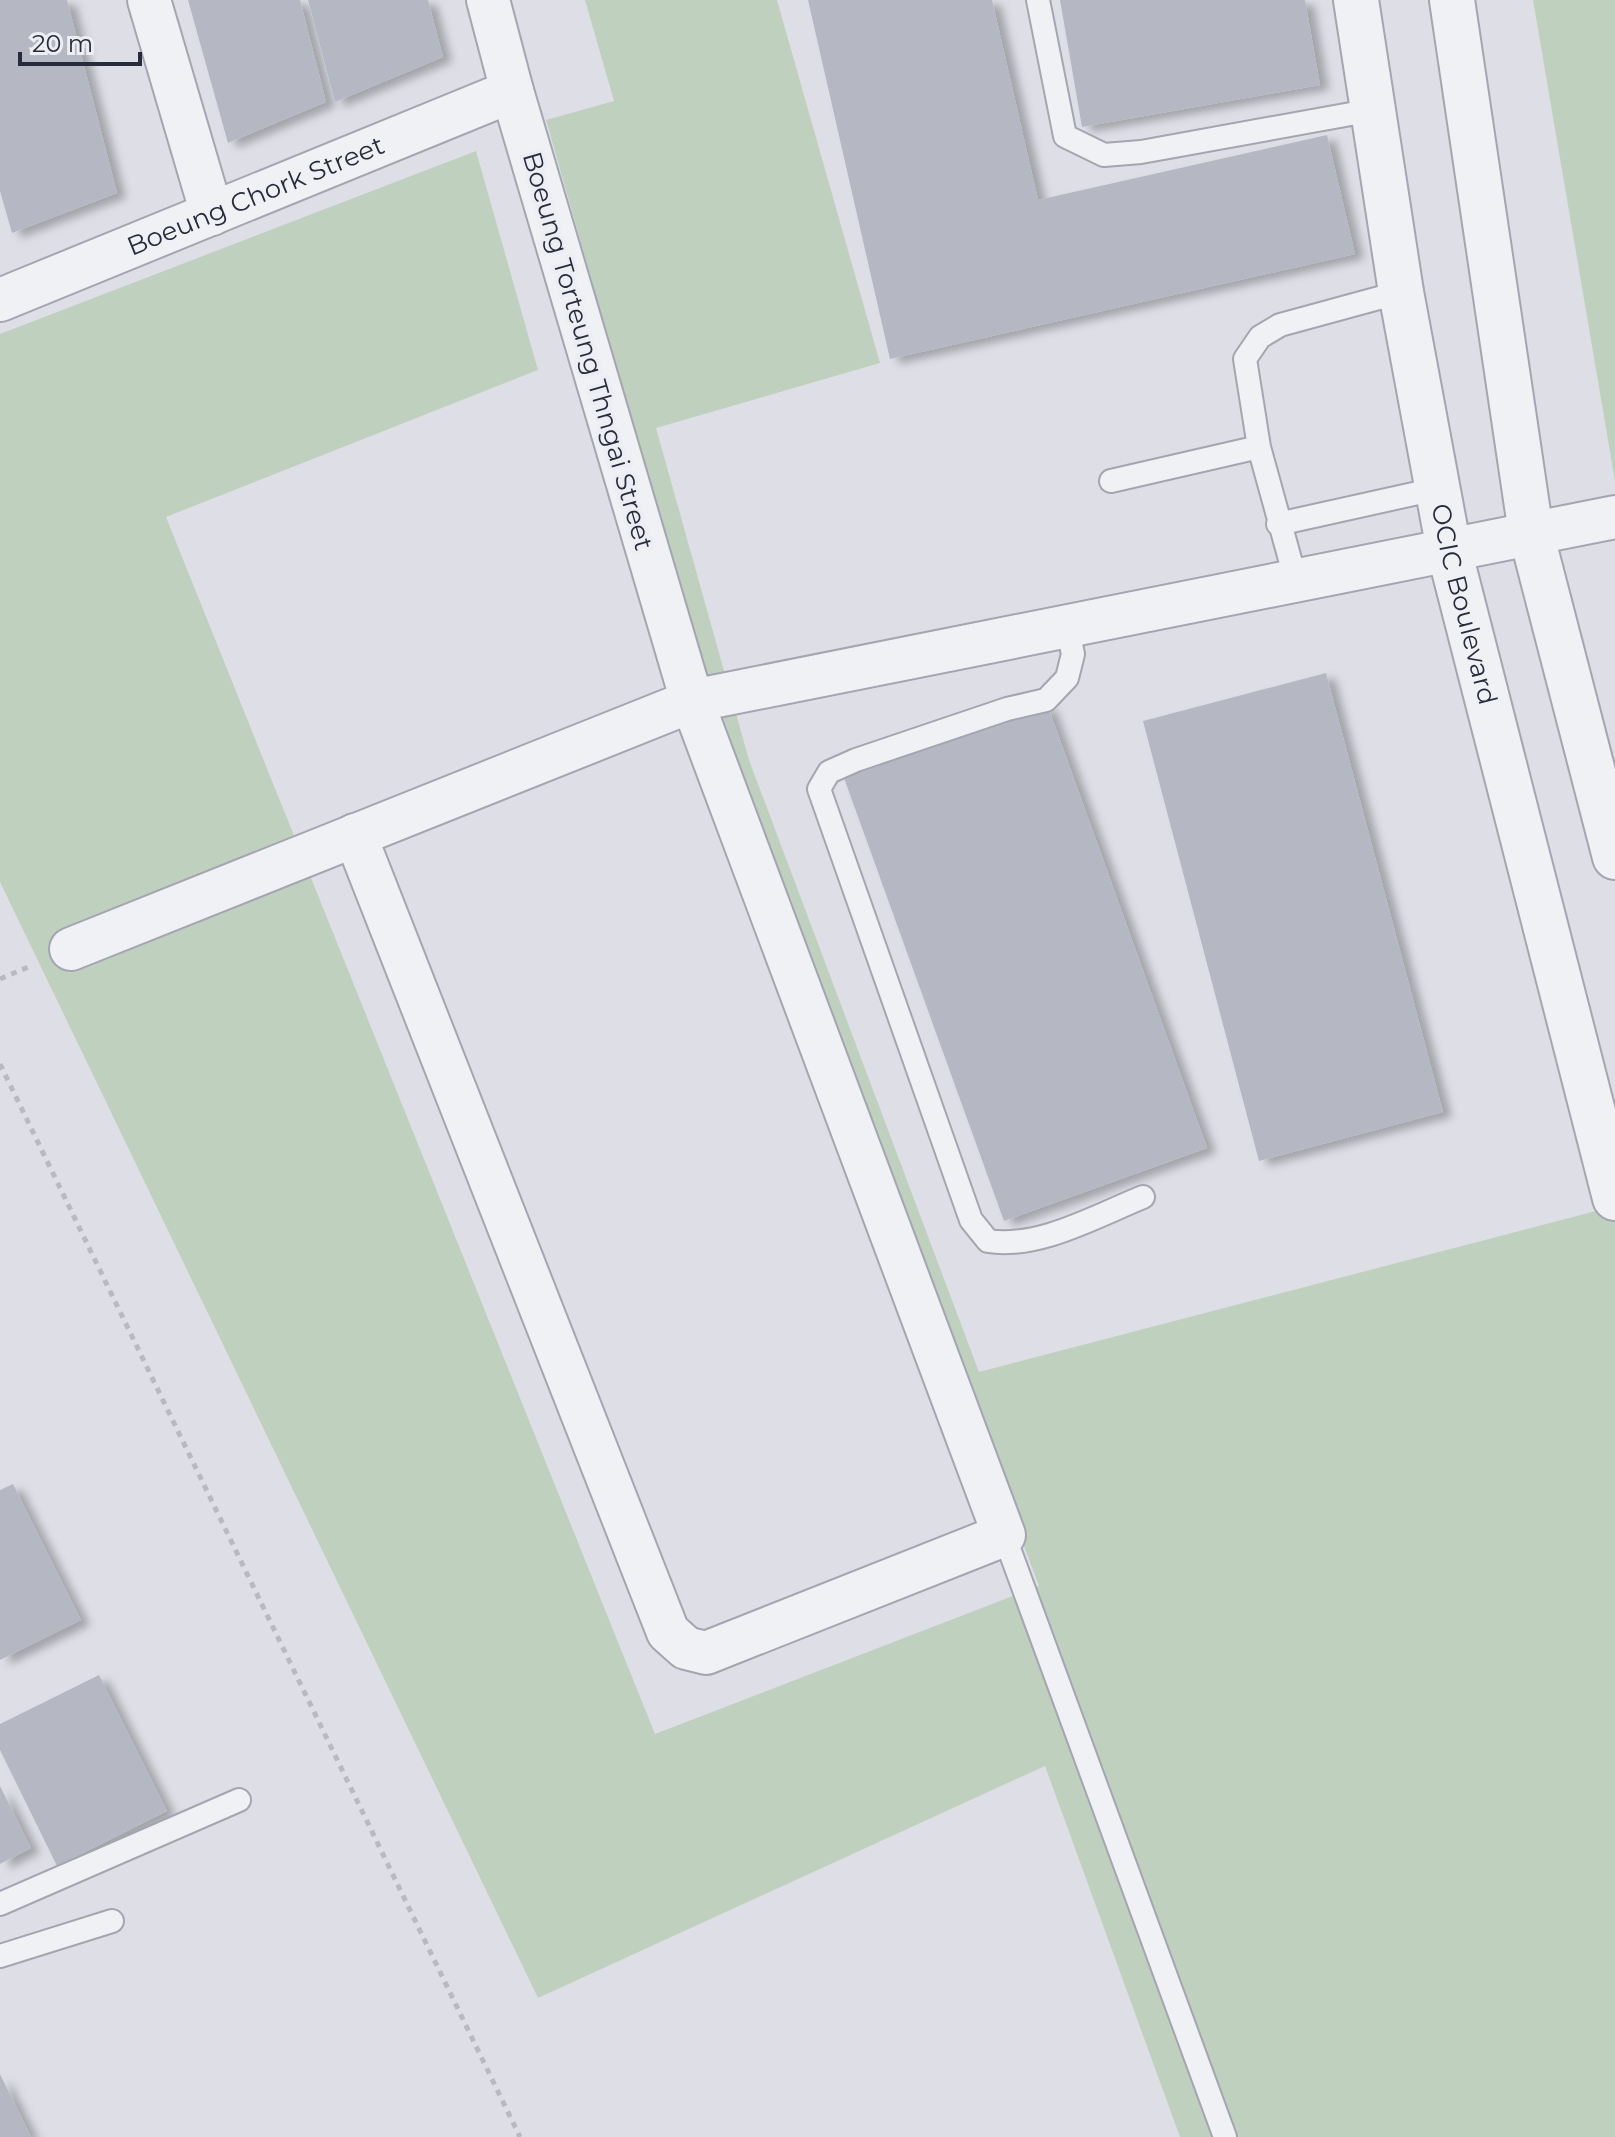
<svg xmlns="http://www.w3.org/2000/svg" width="1615" height="2137" font-family="Montserrat,sans-serif">
<style>
.green{fill:#c0d0bf}
.building{fill:#b5b8c3;filter:url(#shadow)}
.lines{fill:none;stroke-linecap:round;stroke-linejoin:round}
.service-casing{stroke:#a4a5b0;stroke-width:26}
.minor-casing{stroke:#a4a5b0;stroke-width:46}
.tertiary-casing{stroke:#a4a5b0;stroke-width:48}
.path{stroke:#b8bac1;stroke-width:5;stroke-dasharray:6 6;stroke-linecap:butt}
.service{stroke:#f0f1f5;stroke-width:22}
.minor{stroke:#f0f1f5;stroke-width:42}
.tertiary{stroke:#f0f1f5;stroke-width:44}
.labels{text-anchor:middle;dominant-baseline:central;stroke-width:8;stroke-linejoin:round;paint-order:stroke}
.street-label{font-size:26px;fill:#282b3c;stroke:#edeef4}
</style>
<defs>
<filter id="shadow"><feDropShadow dx="9" dy="5" stdDeviation="4" flood-color="#0004"/></filter>
</defs>
<rect width="100%" height="100%" fill="#dedfe6"/>
<path class="green" d="M 585,0 L 777,0 L 880,363 L 656,428 L 749,760 L 979,1372 L 1615,1206 L 1615,2137 L 1180,2137 L 1045,1766 L 538,1998 L 0,882 L 0,334 L 476,151 L 538,370 L 166,517 L 655,1734 L 1039,1586 L 729,764 L 546,120 L 614,101 Z
M 1533,0 L 1615,0 L 1615,481 Z"/>
<path class="building" d="M 0,0 L 67,0 L 117,193 L 12,233 L 0,191 Z
M 188,0 L 300,0 L 326,102 L 228,143 Z
M 308,0 L 428,0 L 443,57 L 335,102 Z
M 808,0 L 992,0 L 1038,200 L 1327,135 L 1355,254 L 890,359 Z
M 1060,0 L 1305,0 L 1320,85 L 1082,127 Z
M 1326,673 L 1443,1112 L 1259,1161 L 1143,721 Z
M 1047,704 L 1207,1148 L 1004,1221 L 844,778 Z
M 13,1484 L 81,1620 L 0,1660 L 0,1490 Z
M 99,1675 L 167,1811 L 57,1866 L 0,1750 L 0,1724 Z
M 0,1786 L 31,1848 L 0,1864 Z
M 0,2074 L 31,2137 L 0,2137 Z"/>
<g class="lines">
<defs>
<path id="service" d="M 1038,0 L 1065,136 L 1104,155 L 1141,152 L 1373,110
M 1259,447 L 1245,359 L 1260,337 L 1280,325 L 1401,292
M 1111,481 L 1259,447 L 1296,581
M 1278,524 L 1436,489
M 1067,626 L 1073,654 L 1067,678 L 1046,700 L 1007,709 L 856,760 L 829,772 L 819,789 L 971,1220 L 988,1241 C 1039,1249 1096,1216 1143,1197
M 1004,1535 L 1225,2137
M 0,1904 L 239,1800
M 0,1956 L 112,1921"/>
<g id="minor">
<path d="M 149,0 L 212,214"/>
<path id="s1" d="M 0,300 L 512,91"/>
<path d="M 355,835 L 668,1632 L 686,1648 L 706,1653 L 1004,1535 L 692,701 L 512,91 L 488,0"/>
<path d="M 71,949 L 692,701 L 1615,517"/>
</g>
<g id="tertiary">
<path id="s2" d="M 1356,0 L 1401,292 L 1449,550 L 1615,1198"/>
<path d="M 1452,0 L 1531,533 L 1615,857"/>
</g>
</defs>
<use href="#service" class="service-casing"/>
<use href="#minor" class="minor-casing"/>
<use href="#tertiary" class="tertiary-casing"/>
<path class="path" d="M 0,979 L 33,965
M 0,1064 L 520,2137"/>
<use href="#service" class="service"/>
<use href="#minor" class="minor"/>
<use href="#tertiary" class="tertiary"/>
</g>
<g class="labels">
<g class="street-label">
<text stroke="none"><textPath href="#s1" startOffset="276">Boeung Chork Street</textPath></text>
<text transform="translate(588 351) rotate(74)">Boeung Torteung Thngai Street</text>
<text stroke="none"><textPath href="#s2" startOffset="614">OCIC Boulevard</textPath></text>
</g>
</g>
<path d="M20 52v12h120v-12" fill="none" stroke="#282b3c" stroke-width="4"/>
<text x="32" y="52" font-size="24" fill="#282b3c" stroke="#edeef4" stroke-width="6" paint-order="stroke">20 m</text>
</svg>
